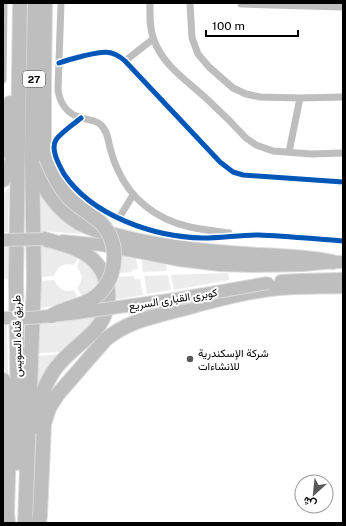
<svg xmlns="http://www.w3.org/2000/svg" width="346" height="526" font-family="'Public Sans',Vazirmatn,sans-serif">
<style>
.green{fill:#ececec}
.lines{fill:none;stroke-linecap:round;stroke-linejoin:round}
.trunk-casing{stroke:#dbdbdb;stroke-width:14}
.motorway-casing{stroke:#dbdbdb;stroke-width:16}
.minor{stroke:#bebebe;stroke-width:7}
.trunk{stroke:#bebebe;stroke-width:12}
.motorway{stroke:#bebebe;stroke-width:14}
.trunk-bridge-casing{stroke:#dbdbdb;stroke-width:14;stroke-linecap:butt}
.motorway-bridge-casing{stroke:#dbdbdb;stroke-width:16;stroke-linecap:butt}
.trunk-bridge{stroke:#bebebe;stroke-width:12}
.motorway-bridge{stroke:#bebebe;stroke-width:14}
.cycleway-casing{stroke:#fff;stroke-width:8}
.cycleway{stroke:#0057b8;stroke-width:5}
.poi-dot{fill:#595959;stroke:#fff;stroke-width:1.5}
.labels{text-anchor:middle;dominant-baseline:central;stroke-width:4;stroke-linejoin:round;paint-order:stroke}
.shield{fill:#fff;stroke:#4c4c4c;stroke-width:1}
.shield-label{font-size:10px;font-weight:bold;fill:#000}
.street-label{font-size:11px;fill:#000;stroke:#fff}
.poi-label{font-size:11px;fill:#000;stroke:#fff;text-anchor:start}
</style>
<rect width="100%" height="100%" fill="#fff"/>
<path class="green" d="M 8,188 L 9,189 L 8,232 L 3,232 L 3,195 Z
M 41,195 C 52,214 64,223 82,234 L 40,231 Z
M 41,245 L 60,248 L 86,259 L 102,284 L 83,298 L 77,288 C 83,281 83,274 77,267 L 80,259 L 78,257 L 74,265 C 64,262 57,267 54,276 L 40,277 Z
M 10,246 L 9,279 L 3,279 L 3,247 Z
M 120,251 L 135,254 L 138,269 L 132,270 L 132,272 L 118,273 Z
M 141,256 L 165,260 L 167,271 L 143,272 Z
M 228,273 L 229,280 L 174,290 L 171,275 Z
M 168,275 L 171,290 L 147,294 L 144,276 Z
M 134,276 L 134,279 L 140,279 L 143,295 L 113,300 L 113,289 L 116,277 Z
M 54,280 C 58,289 65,293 74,290 L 79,300 L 65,304 L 40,308 L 40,281 Z
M 93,315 L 97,318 L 93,324 L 62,352 L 38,353 L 39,322 Z
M 3,325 L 7,325 L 8,378 L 3,368 Z
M 60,354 L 36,399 L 37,356 Z"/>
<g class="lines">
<defs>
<path id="trunk" d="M 63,241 L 102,245 L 179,260 L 220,265 L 252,266 L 304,265 L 333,262 L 343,262
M 281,281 L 300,280 L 343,279"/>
<path id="motorway" d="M 45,3 L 44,81 L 44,146 L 46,158
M 3,151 L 9,121 L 10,103
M 35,167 C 44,190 57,210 79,223 C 92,230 105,233 119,236 C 164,248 212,252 258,255 C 283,256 309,257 333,262
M 3,180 L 17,152
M 3,380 L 14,409
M 3,405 L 7,419 L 9,443 L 7,513 L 8,523
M 37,427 C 38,407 42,389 53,372 C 64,355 82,344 96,329 C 116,306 111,269 84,253 C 73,246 58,243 44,239
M 17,463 L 18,422 L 16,280 L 20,3
M 25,523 L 34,280 L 32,155 L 35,3
M 39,523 L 40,515 L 44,424 L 49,408 L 58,394 L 105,340 C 126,322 152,317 178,310 C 208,302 239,293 270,289 C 294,286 319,287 343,286"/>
</defs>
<use href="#trunk" class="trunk-casing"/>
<use href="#motorway" class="motorway-casing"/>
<path class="minor" d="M 61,3 L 58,90 C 60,104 68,115 82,118 C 89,120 96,120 101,125 C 108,132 108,140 110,148 C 112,155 114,162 117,168 C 130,199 157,220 190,227 C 203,230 216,231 229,233
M 150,3 C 150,15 149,28 154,40 C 163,66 189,82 209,101 C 222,113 234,125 246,138 L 256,145 L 273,151 L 311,154 L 343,153
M 190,3 L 192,38 L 198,54 L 209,67 L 233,88 L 246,94 L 260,97 L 300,98 L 343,97
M 241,4 L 343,7
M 125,61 L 153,39
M 59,63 C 67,60 75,58 83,56 C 100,52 111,48 125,61 L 220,162 L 233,172 L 243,175 L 343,182
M 3,80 L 4,3
M 81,118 C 75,123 60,133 56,140 C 50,149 59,165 64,174 C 92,216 154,237 203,238 C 221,238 240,235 258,235 C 286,236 315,239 343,241
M 289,152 L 300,98
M 119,218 L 133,195"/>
<use href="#trunk" class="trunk"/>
<use href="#motorway" class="motorway"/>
<defs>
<path id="trunk-bridge" d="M 3,240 L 44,239
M 3,318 L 30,318 L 69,314 L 176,299 L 268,283"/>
<path id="motorway-bridge" d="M 46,158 C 52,173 58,186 69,198 C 79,208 92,214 102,224 C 121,245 117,280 95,297 C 85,304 75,306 64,310 C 59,311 55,314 51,316"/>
</defs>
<use href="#trunk-bridge" class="trunk-bridge-casing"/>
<use href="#motorway-bridge" class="motorway-bridge-casing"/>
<use href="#trunk-bridge" class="trunk-bridge"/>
<use href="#motorway-bridge" class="motorway-bridge"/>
<defs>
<path id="cycleway" d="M 59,63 C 67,60 75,58 83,56 C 100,52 111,48 125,61 L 220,162 L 233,172 L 243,175 L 343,182
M 81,118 C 75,123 60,133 56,140 C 50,149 59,165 64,174 C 92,216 154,237 203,238 C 221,238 240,235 258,235 C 286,236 315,239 343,241"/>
</defs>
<use href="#cycleway" class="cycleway-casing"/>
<use href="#cycleway" class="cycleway"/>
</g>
<circle class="poi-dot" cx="190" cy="359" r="4"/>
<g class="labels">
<rect class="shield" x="23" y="71" width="22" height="16" rx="3"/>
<g class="shield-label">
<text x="34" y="79">27</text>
</g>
<g class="street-label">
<text transform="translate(173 299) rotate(-9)">كوبرى القبارى السريع</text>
<text transform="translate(17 336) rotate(-91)">طريق قناه السويس</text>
</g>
<g class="poi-label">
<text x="198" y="353">شركة الإسكندرية<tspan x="198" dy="13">للانشاءات</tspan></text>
</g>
</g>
<rect width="346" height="526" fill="none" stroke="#000000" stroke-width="8"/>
<g transform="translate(314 494) rotate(207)"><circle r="19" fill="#ffffff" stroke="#999999"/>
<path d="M0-3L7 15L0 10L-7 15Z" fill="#595959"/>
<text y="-6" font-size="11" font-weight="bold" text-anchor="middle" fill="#000000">ش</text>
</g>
<path d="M206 30v6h92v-6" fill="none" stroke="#000000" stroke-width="2"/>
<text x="212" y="30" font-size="12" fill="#000000" stroke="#ffffff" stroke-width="3" paint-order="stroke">100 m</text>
</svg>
